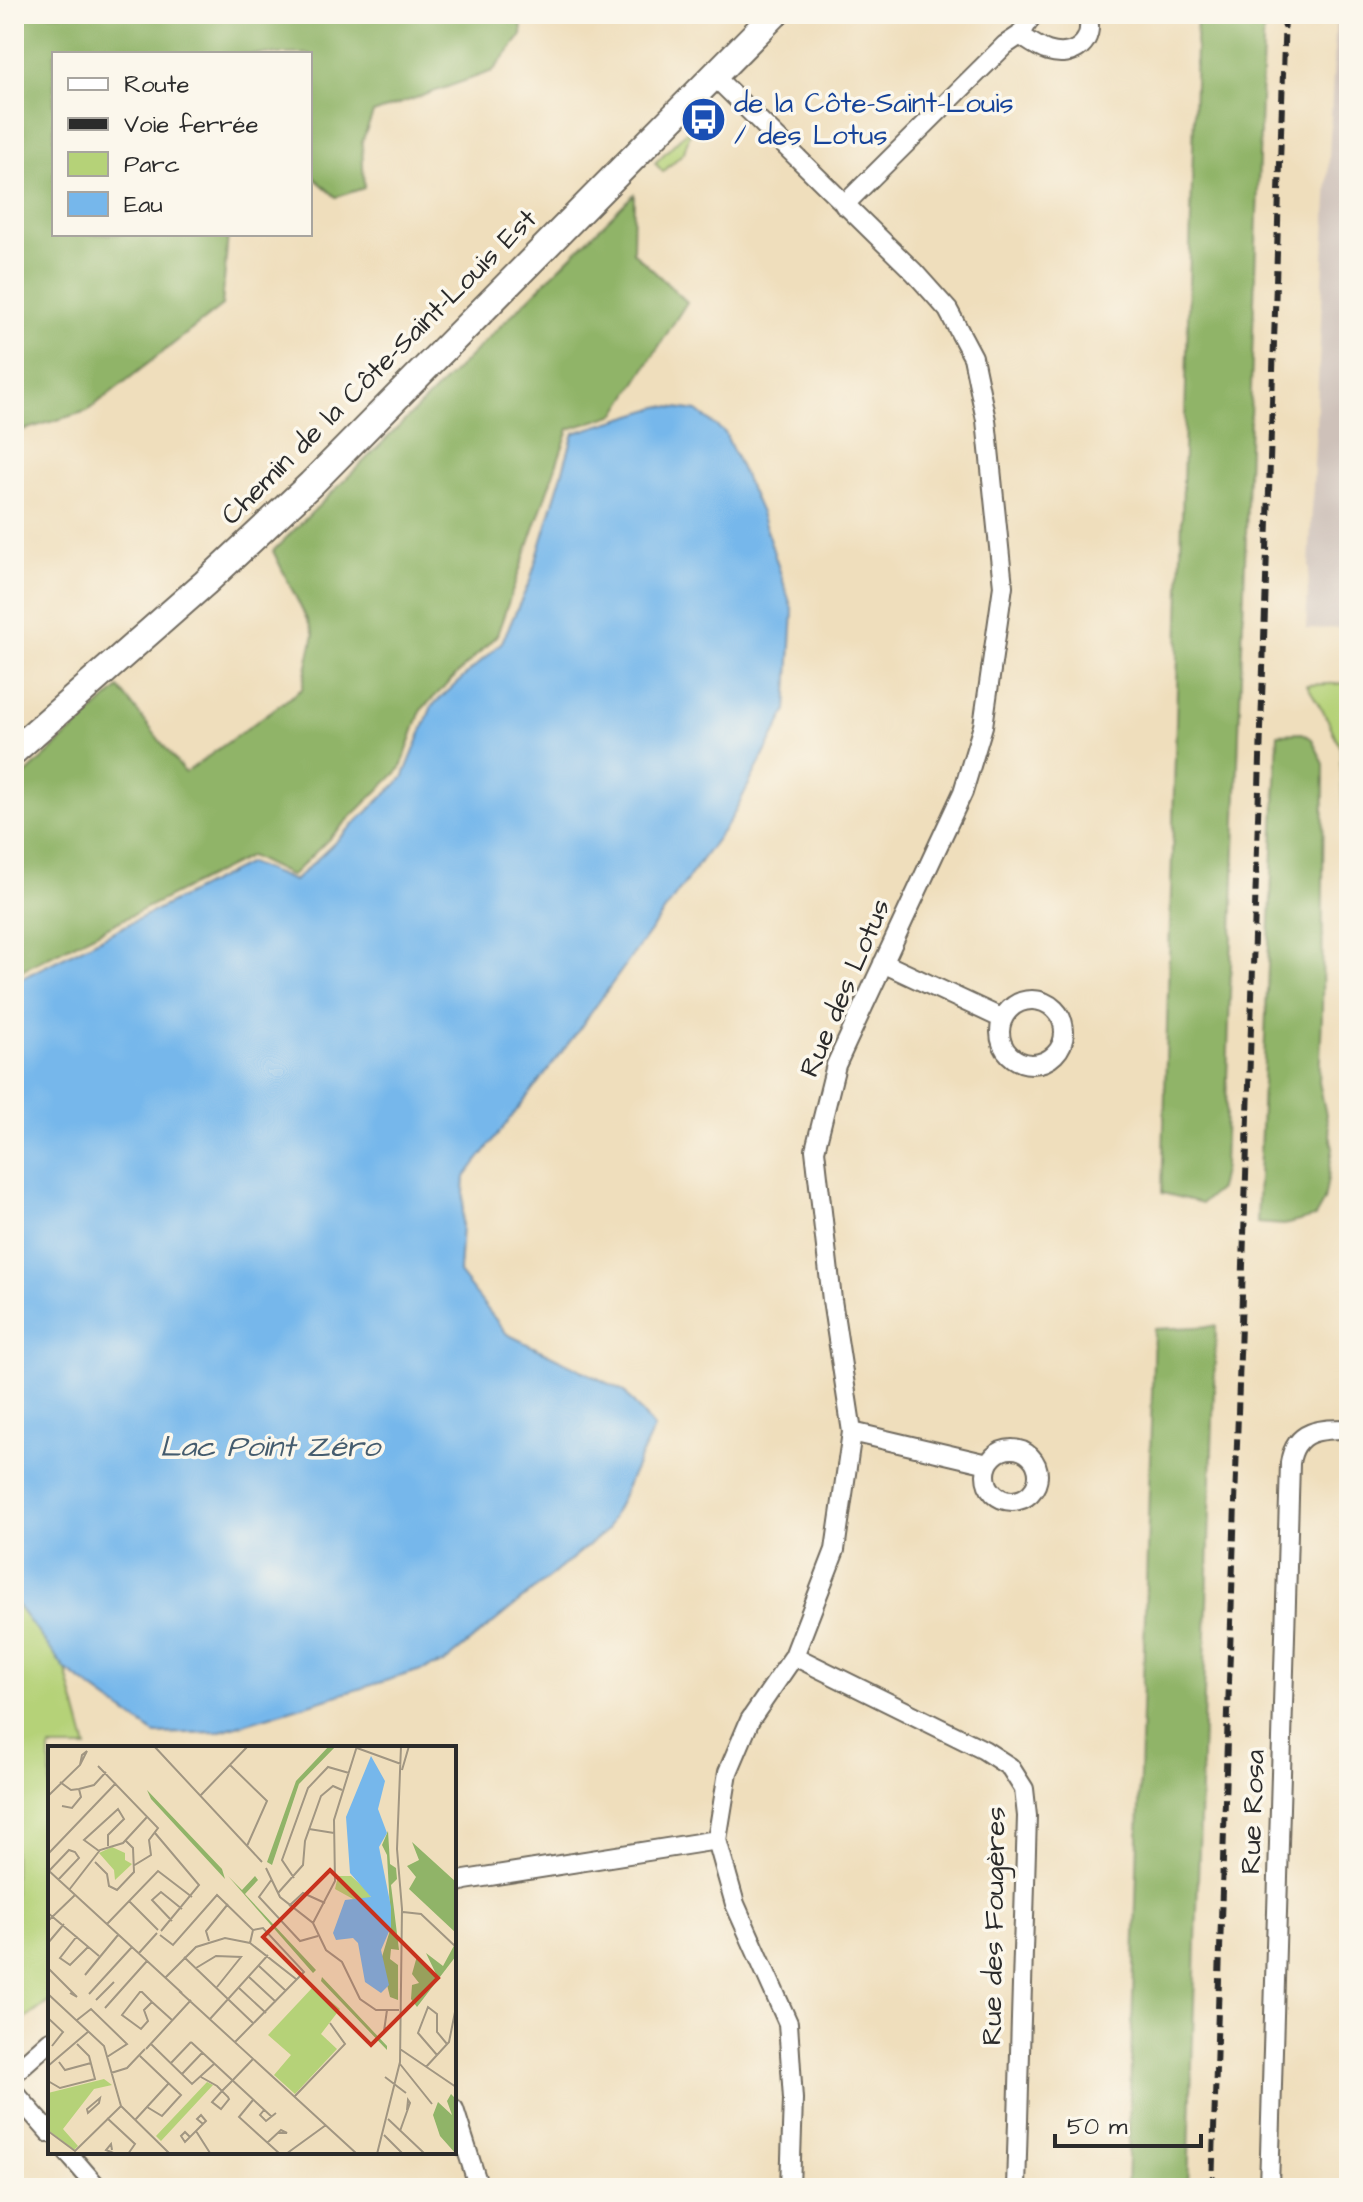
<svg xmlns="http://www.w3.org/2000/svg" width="1363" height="2202" font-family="'Architects Daughter',sans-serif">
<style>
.industrial{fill:#cec1b9}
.green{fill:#b5d278;stroke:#707e52;stroke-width:2}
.forest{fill:#90b468;stroke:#5e704a;stroke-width:2}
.water{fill:#76b7eb;stroke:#50718b;stroke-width:2}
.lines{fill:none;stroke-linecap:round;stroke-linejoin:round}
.street-casing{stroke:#706a5e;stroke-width:22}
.secondary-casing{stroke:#706a5e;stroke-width:30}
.street{stroke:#fff;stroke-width:18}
.secondary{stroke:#fff;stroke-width:26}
.rail{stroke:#2b2b2b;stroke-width:6;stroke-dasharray:12 6;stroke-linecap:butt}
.labels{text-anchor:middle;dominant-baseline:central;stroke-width:7;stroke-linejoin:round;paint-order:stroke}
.transit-label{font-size:28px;fill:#164399;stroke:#fbf7ec;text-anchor:start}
.street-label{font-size:28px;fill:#2b2b2b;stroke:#fbf7ec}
.water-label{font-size:30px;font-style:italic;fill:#455c6e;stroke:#fbf7ec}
.inset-road{fill:none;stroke:#a19682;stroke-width:2}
.view{fill:#c8321e;fill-opacity:0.15;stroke:#c8321e;stroke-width:4}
.inset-edge{fill:none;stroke:#2b2b2b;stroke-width:4}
</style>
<rect width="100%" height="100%" fill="#fbf7ec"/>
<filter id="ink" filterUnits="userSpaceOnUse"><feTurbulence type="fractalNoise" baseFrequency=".0125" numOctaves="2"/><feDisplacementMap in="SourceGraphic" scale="16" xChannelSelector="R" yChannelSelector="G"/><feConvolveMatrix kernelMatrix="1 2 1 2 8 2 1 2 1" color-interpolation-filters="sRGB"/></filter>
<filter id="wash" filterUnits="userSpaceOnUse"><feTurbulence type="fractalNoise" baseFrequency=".006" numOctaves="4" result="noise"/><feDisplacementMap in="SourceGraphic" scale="32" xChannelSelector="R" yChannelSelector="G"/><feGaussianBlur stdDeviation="1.8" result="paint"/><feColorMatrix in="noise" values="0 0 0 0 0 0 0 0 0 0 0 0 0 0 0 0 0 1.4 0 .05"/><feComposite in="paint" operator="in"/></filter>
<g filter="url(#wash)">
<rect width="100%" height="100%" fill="#efdebc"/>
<path class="industrial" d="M 1336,14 L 1349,14 L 1349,628 L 1306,629 Z"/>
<path class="green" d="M 692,126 L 684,152 L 663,172 L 655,163 Z
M 1349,683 L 1349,931 L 1340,748 L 1328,720 L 1307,685 Z
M 14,1601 L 66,1670 L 87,1748 L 50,1748 L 50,2001 L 14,2027 Z"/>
<path class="forest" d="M 14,14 L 521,14 L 522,35 L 493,71 L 373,113 L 362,142 L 364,188 L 336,197 L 310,174 L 310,54 L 54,54 L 54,234 L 228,234 L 222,306 L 87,411 L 14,433 Z
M 1197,14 L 1264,14 L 1224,1166 L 1219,1189 L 1202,1203 L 1162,1193 Z
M 634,194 L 633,252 L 687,302 L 616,414 L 569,429 L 497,635 L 421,710 L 401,768 L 291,876 L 250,856 L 14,974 L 14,785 L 119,688 L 185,773 L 302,689 L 314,634 L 273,551 Z
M 1302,733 L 1312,739 L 1324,764 L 1322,1015 L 1319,1082 L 1333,1148 L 1324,1201 L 1315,1217 L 1284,1225 L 1257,1223 L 1278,734 Z
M 1216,1326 L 1188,2188 L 1127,2188 L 1154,1329 Z"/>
<path class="water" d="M 662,406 L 697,411 L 725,433 L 761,513 L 793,612 L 787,710 L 731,819 L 575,1035 L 465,1177 L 459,1273 L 507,1334 L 624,1391 L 654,1428 L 606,1531 L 444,1663 L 217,1732 L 155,1734 L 66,1670 L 14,1601 L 14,982 L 249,863 L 294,881 L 403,778 L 432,706 L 502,642 L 530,581 L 574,433 Z"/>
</g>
<g filter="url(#ink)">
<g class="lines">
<defs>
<path id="street" d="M 1020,35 C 1029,41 1038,48 1048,51 C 1074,59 1096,42 1087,14
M 714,76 L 914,272 L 948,310 L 973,357 L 986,420 L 1003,586 L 983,726 L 963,792 L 836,1065 L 815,1150 L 832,1300 L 852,1432 L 835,1550 L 794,1656 L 750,1720 L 728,1772 L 717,1840 L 735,1904 L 788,2023 L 793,2099 L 790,2188
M 844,205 L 1005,45 L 1020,35 L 1033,14
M 883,963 L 1003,1019
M1000 1032a32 32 0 1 1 64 0a32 32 0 1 1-64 0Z
M 852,1432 L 988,1464
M986 1475a26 26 0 1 1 52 0a26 26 0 1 1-52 0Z
M 794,1656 L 984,1750 L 1010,1767 L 1024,1789 L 1027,1816 L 1016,2188
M 454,1884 L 465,1880 L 717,1840
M 14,2073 L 50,2041
M 14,2092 L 50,2133
M 454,2109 L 479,2188
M 67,2152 L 98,2188
M 1269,2188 L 1290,1463 C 1295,1429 1321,1429 1349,1429"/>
<path id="secondary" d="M 14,751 L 205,583 L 311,484 L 775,14"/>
</defs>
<use href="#street" class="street-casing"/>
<use href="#secondary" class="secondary-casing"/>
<use href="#street" class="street"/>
<use href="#secondary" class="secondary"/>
<path class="rail" d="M 1212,2188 L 1285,14"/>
</g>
</g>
<defs>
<symbol id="bus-disc" viewBox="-11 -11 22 22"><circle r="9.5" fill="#1a4fb4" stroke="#fbf7ec"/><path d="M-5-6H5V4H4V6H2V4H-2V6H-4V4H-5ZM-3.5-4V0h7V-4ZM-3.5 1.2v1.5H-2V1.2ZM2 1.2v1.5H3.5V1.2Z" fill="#fff"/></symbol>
</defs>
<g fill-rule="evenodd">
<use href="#bus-disc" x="678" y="94" width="51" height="51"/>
</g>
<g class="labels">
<g class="transit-label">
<text x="734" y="103">de la Côte-Saint-Louis<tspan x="734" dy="32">/ des Lotus</tspan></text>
</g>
<g class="street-label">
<text transform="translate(379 367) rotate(-45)">Chemin de la Côte-Saint-Louis Est</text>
<text transform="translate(845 988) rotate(-67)">Rue des Lotus</text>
<text transform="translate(1253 1812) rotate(-88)">Rue Rosa</text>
<text transform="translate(994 1926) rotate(-89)">Rue des Fougères</text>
</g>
<g class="water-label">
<text x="270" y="1447">Lac Point Zéro</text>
</g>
</g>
<g transform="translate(48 1746)">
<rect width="408" height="408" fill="#efdebc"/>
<path d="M 64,101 L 77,107 L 77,114 L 84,118 L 67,134 L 66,124 L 51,107 ZM 290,130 L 303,130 L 323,148 L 322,154 L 305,153 L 287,143 ZM 265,241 L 292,263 L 273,288 L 289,303 L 247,348 L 226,329 L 243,309 L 220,289 ZM 56,333 L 64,339 L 46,343 L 15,383 L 30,400 L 26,404 L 0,384 L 0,347 ZM 159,336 L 165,339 L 113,395 L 108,390 Z" fill="#b5d278"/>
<path d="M 281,0 L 288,0 L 251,38 L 224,119 L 219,116 L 248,35 ZM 99,44 L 174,123 L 177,133 L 103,53 ZM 340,85 L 342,118 L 348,122 L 349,133 L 343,139 L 351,204 L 343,203 L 342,213 L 350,219 L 350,254 L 342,251 L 333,214 L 343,181 L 339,109 L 334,99 ZM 364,96 L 408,136 L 408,187 L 361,143 L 368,131 L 359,120 L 371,114 ZM 180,130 L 194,144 L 207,130 L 210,134 L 197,148 L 268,224 L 265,227 ZM 408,196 L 408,210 L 369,261 L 363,253 L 364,239 L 371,237 L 364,228 L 369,210 L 389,230 L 378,207 L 395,220 ZM 274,231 L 339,300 L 339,304 L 273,235 ZM 403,348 L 408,353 L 408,408 L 392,390 L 385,369 L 390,356 L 404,369 L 399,355 Z" fill="#90b468"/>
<path d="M 323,10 L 337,35 L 330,63 L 339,87 L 331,101 L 343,161 L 343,181 L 333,204 L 341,239 L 333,247 L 317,236 L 310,197 L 305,192 L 288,194 L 285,187 L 297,154 L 323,151 L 302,127 L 298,71 Z" fill="#76b7eb"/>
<path class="inset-road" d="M 106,0 L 214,116M 309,2 L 353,18M 182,19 L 219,55 L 199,100M 50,20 L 110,82 L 101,94 L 103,109 L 85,120M 354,24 L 361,0M 12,36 L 23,44 L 31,43 L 46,39 L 58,26M 0,50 L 32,19 L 39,5 L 34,9 L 32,19M 152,50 L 200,0M 14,60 L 24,62 L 33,51 L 31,43M 261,83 L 286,87M 107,87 L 151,139 L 113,185M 51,105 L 36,94 L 70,63 L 76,73 L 60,89 L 60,100M 0,108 L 68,37M 47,116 L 59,128 L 61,140 L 69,144 L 86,126 L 85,102 L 78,95M 218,122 L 232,151 L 265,177 L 278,204 L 294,216 L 312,253 L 328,264 L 351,264M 0,124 L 134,247M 1,125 L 21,104 L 27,106 L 31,112 L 10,134M 246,132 L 234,114 L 260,42 L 280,21 L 301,27M 224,133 L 211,151 L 252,195 L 270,190M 21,144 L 52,104 L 75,97 L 99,71M 230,147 L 255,119 L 257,95 L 273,50 L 285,40 L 294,44M 81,155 L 110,184M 241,160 L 255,147 L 277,157M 355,166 L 373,168 L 408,201M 0,167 L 51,210M 0,175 L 27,149M 124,175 L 104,154 L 113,146 L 134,163M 265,177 L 287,135 L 286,74 L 309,0M 59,178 L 110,125 L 144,151M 112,189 L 125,199 L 169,149 L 205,184 L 202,197M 29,190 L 12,212 L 22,219 L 40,201M 161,195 L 158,185 L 180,158M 0,197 L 16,178M 91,207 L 109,187M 136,211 L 205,277M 211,220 L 238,245M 0,222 L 29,251 L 22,247M 148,222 L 168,210 L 193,211 L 169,241M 37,229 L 70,189M 201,231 L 228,256M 117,232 L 148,201 L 177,192 L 202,197 L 248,233M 191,242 L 218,267M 131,245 L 309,408M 0,248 L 56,300 L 73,360 L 122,408M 41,248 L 84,201M 48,254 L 66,236M 104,256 L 96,264 L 100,275 L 93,283 L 74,269 L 92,246 L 94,246 L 104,256 L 124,274M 57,262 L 99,215M 0,272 L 15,286 L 4,300M 162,273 L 220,209M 29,274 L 43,263 L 79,298 L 59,311M 338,281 L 336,285 L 339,264M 143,296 L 224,371M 187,296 L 256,226 L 215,182 L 205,184M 103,298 L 144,338 L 166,318M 98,303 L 143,254M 352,303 L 408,341M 389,309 L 370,287 L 380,261 L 389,268 L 389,286 L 399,298M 92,310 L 133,349 L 114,370 L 99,361M 11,316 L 17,324 L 43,317M 123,317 L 143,296M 352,318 L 384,358M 0,320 L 41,285M 378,321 L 401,296 L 408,261M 63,327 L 79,322 L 97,303M 134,328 L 154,307M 153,331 L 169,340 L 180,351 L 181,353 L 173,363 L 164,356 L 174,345 L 184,335 L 205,313M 337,331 L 358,347M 0,335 L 12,342 L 47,333 L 41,310 L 29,298M 247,350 L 297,298 L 282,277M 52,352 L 51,357 L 40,367 L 39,363 ZM 205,354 L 191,371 L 232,408M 216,364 L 212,369 L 218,375 L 228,367M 59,372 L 87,398 L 80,408M 340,373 L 377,408M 87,374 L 121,337M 0,385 L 27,405 L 73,360M 148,385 L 162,407M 352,385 L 362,357 L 360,354 L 359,364M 336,389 L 355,408M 142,391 L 137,386 L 133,390 L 137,396 L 158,375 L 153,369 L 149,373 L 155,378M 219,397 L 233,384 L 239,387 L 230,387M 64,404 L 63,398 L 58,404 L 68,408M 238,408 L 278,379M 329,408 L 352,316 L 354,163 L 349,103 L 353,0"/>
<path class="view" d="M 282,124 L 390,232 L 323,299 L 215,191 Z"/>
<rect width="408" height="408" class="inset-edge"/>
</g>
<rect width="1363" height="2202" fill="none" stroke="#fbf7ec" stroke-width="48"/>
<rect x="52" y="52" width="260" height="184" fill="#fbf7ec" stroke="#a8a59f" stroke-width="2"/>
<rect x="68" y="78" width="40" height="12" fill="#ffffff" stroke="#a8a59f" stroke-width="2"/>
<text x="124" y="92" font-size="24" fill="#2b2b2b">Route</text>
<rect x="68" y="118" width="40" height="12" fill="#2b2b2b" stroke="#a8a59f" stroke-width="2"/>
<text x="124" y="132" font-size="24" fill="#2b2b2b">Voie ferrée</text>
<rect x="68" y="152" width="40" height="24" fill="#b5d278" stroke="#a8a59f" stroke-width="2"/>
<text x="124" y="172" font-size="24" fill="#2b2b2b">Parc</text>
<rect x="68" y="192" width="40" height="24" fill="#76b7eb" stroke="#a8a59f" stroke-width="2"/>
<text x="124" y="212" font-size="24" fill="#2b2b2b">Eau</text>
<path d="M1055 2134v12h146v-12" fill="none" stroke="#2b2b2b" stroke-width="4"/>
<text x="1067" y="2134" font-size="24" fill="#2b2b2b" stroke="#fbf7ec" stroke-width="6" paint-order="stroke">50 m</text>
</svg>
